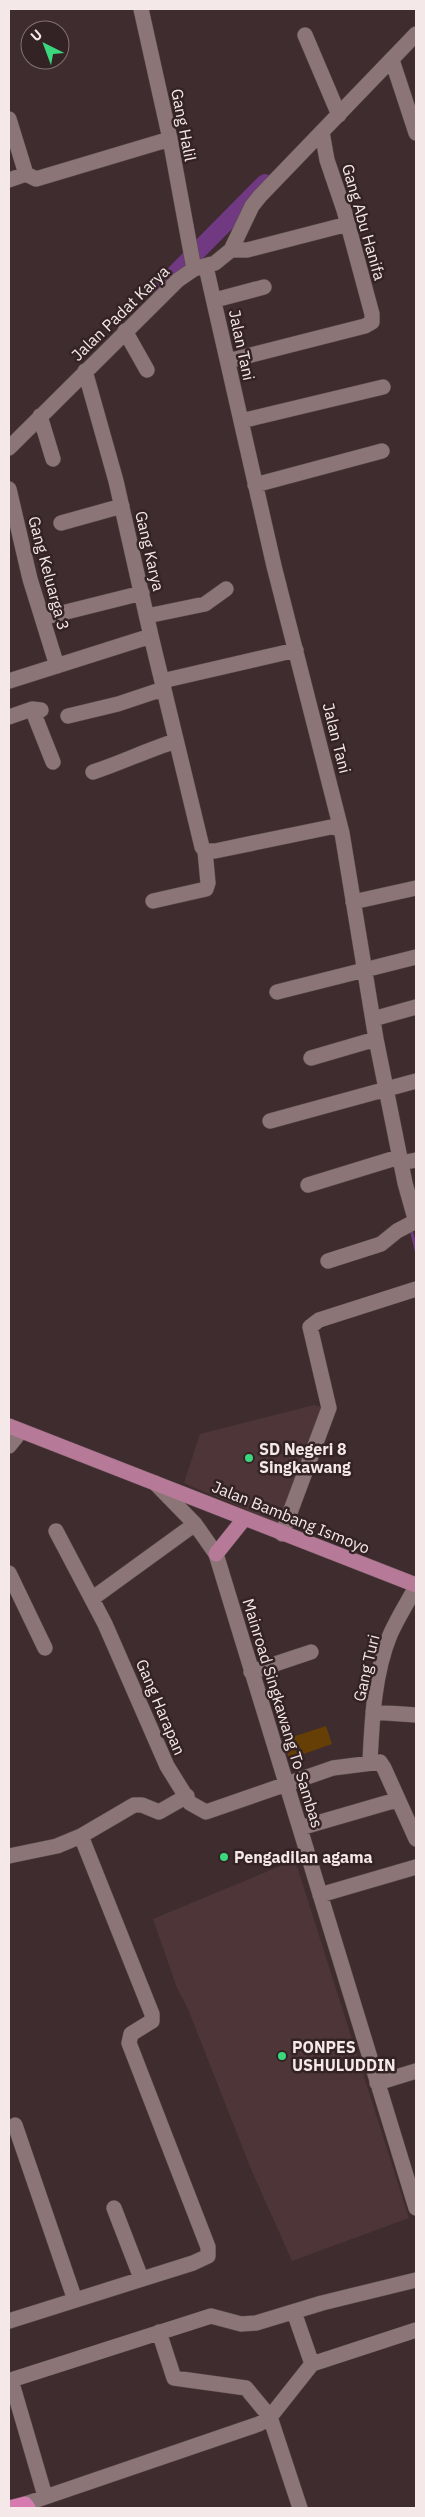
<svg xmlns="http://www.w3.org/2000/svg" width="425" height="2517" font-family="'IBM Plex Sans',sans-serif">
<style>
.built{fill:#4e3638}
.green{fill:#653f05}
.lines{fill:none;stroke-linecap:round;stroke-linejoin:round}
.stream{stroke:#713982;stroke-width:3}
.river{stroke:#713982;stroke-width:18}
.minor-casing{stroke:#5b4b4d;stroke-width:16}
.major-casing{stroke:#5b4b4d;stroke-width:16}
.highway-casing{stroke:#5b4b4d;stroke-width:16}
.minor{stroke:#8b7576;stroke-width:15}
.major{stroke:#b77998;stroke-width:15}
.highway{stroke:#d57baf;stroke-width:15}
.poi-dot{fill:#3ad77f;stroke:#342324;stroke-width:2}
.labels{text-anchor:middle;dominant-baseline:central;stroke-width:5;stroke-linejoin:round;paint-order:stroke}
.street-label{font-size:16px;fill:#f5e8e9;stroke:#342324}
.poi-label{font-size:16px;font-weight:bold;fill:#f5e8e9;stroke:#342324;text-anchor:start}
</style>
<rect width="100%" height="100%" fill="#3f2c2e"/>
<path class="built" d="M 314,1405 L 327,1408 L 280,1524 L 184,1483 L 200,1434 Z
M 295,1860 L 409,2218 L 292,2261 L 251,2169 L 188,2009 L 177,1988 L 153,1919 Z"/>
<path class="green" d="M 326,1726 L 332,1744 L 289,1759 L 283,1740 Z"/>
<g class="lines">
<path class="stream" d="M 411,1229 L 416,1250"/>
<path class="river" d="M 160,289 L 265,183"/>
<defs>
<path id="minor" d="M 141,9 L 170,139 L 194,269
M 305,35 L 339,115
M 392,60 L 416,133
M 9,119 L 26,174 L 36,179 L 170,139
M 9,180 L 26,174
M 231,250 L 247,250 L 348,224
M 206,267 L 274,566 L 342,833 L 376,1039 L 405,1183 L 416,1222
M 215,300 L 264,287
M 125,331 L 147,370
M 228,361 L 365,326 L 372,322 L 372,314 L 344,210 L 327,160 L 322,132
M 85,371 L 116,481 L 151,636 L 202,847 L 205,851 L 215,851 L 331,827 L 341,829
M 40,416 L 53,459
M 241,421 L 383,387
M 9,448 L 178,280 L 194,269 L 215,263 L 231,250 L 252,206 L 260,196 L 416,34
M 255,485 L 382,451
M 9,489 L 30,579 L 57,666
M 61,523 L 122,506
M 147,616 L 205,604 L 226,589
M 42,618 L 142,593
M 9,681 L 151,636
M 162,681 L 296,650
M 32,709 L 53,762
M 68,716 L 118,704 L 160,690 L 164,686
M 9,717 L 32,709 L 41,710
M 93,772 C 121,763 147,750 176,741
M 153,901 L 206,889 L 208,883 L 205,851
M 353,902 L 416,888
M 277,992 L 416,957
M 373,1019 L 416,1007
M 311,1058 L 376,1039
M 270,1121 L 416,1081
M 401,1163 L 416,1160
M 308,1185 L 399,1157
M 328,1261 L 381,1244 L 397,1231 L 416,1221
M 9,1446 L 21,1431
M 155,1483 L 195,1524 L 216,1554 L 416,2208
M 56,1531 L 105,1624 L 167,1766 L 190,1803 L 206,1812 L 333,1768 L 380,1762 L 384,1768 L 416,1839
M 282,1534 L 329,1408 L 310,1327 L 319,1320 L 416,1289
M 9,1573 L 45,1648
M 93,1598 L 195,1524
M 251,1672 L 311,1652
M 373,1712 L 416,1715
M 370,1762 C 372,1720 374,1674 390,1635 C 397,1619 407,1603 416,1587
M 300,1828 L 393,1801
M 9,1856 L 57,1846 L 81,1836 L 134,1805 L 142,1805 L 159,1812 L 187,1796
M 320,1895 L 416,1867
M 377,2083 L 416,2071
M 15,2125 L 75,2300
M 114,2208 L 141,2278
M 294,2312 L 312,2364
M 9,2321 L 193,2263 L 208,2256 L 208,2247 L 129,2043 L 131,2034 L 152,2021 L 152,2014 L 81,1836
M 159,2332 L 174,2378 L 246,2388 L 270,2417 L 300,2508
M 45,2496 L 11,2380 L 211,2316 L 241,2324 L 256,2323 L 322,2303 L 416,2280
M 25,2504 L 259,2424 L 270,2417 L 312,2364 L 416,2330"/>
<path id="major" d="M 9,1426 L 416,1585
M 216,1554 L 244,1519"/>
<path id="highway" d="M 9,2508 L 25,2504 L 28,2508"/>
</defs>
<use href="#minor" class="minor-casing"/>
<use href="#major" class="major-casing"/>
<use href="#highway" class="highway-casing"/>
<use href="#minor" class="minor"/>
<use href="#major" class="major"/>
<use href="#highway" class="highway"/>
</g>
<g class="poi-dot">
<circle cx="249" cy="1458" r="5"/>
<circle cx="224" cy="1857" r="5"/>
<circle cx="282" cy="2056" r="5"/>
</g>
<g class="labels">
<g class="street-label">
<text transform="translate(184 125) rotate(79)">Gang Halil</text>
<text transform="translate(364 222) rotate(74)">Gang Abu Hanifa</text>
<text transform="translate(120 313) rotate(-44)">Jalan Padat Karya</text>
<text transform="translate(242 345) rotate(78)">Jalan Tani</text>
<text transform="translate(150 551) rotate(77)">Gang Karya</text>
<text transform="translate(49 573) rotate(75)">Gang Keluarga 3</text>
<text transform="translate(337 738) rotate(76)">Jalan Tani</text>
<text transform="translate(291 1517) rotate(22)">Jalan Bambang Ismoyo</text>
<text transform="translate(366 1668) rotate(-77)">Gang Turi</text>
<text transform="translate(161 1707) rotate(67)">Gang Harapan</text>
<text transform="translate(283 1713) rotate(73)">Mainroad Singkawang To Sambas</text>
</g>
<g class="poi-label">
<text x="259" y="1449">SD Negeri 8<tspan x="259" dy="18">Singkawang</tspan></text>
<text x="234" y="1857">Pengadilan agama</text>
<text x="292" y="2047">PONPES<tspan x="292" dy="18">USHULUDDIN</tspan></text>
</g>
</g>
<rect width="425" height="2517" fill="none" stroke="#f5e8e9" stroke-width="20"/>
<g transform="translate(45 45) rotate(318)"><circle r="24" fill="#342324" stroke="#817273"/>
<path d="M0-4L9 19L0 12L-9 19Z" fill="#3ad77f"/>
<text y="-8" font-size="14" font-weight="bold" text-anchor="middle" fill="#f5e8e9">U</text>
</g>
</svg>
